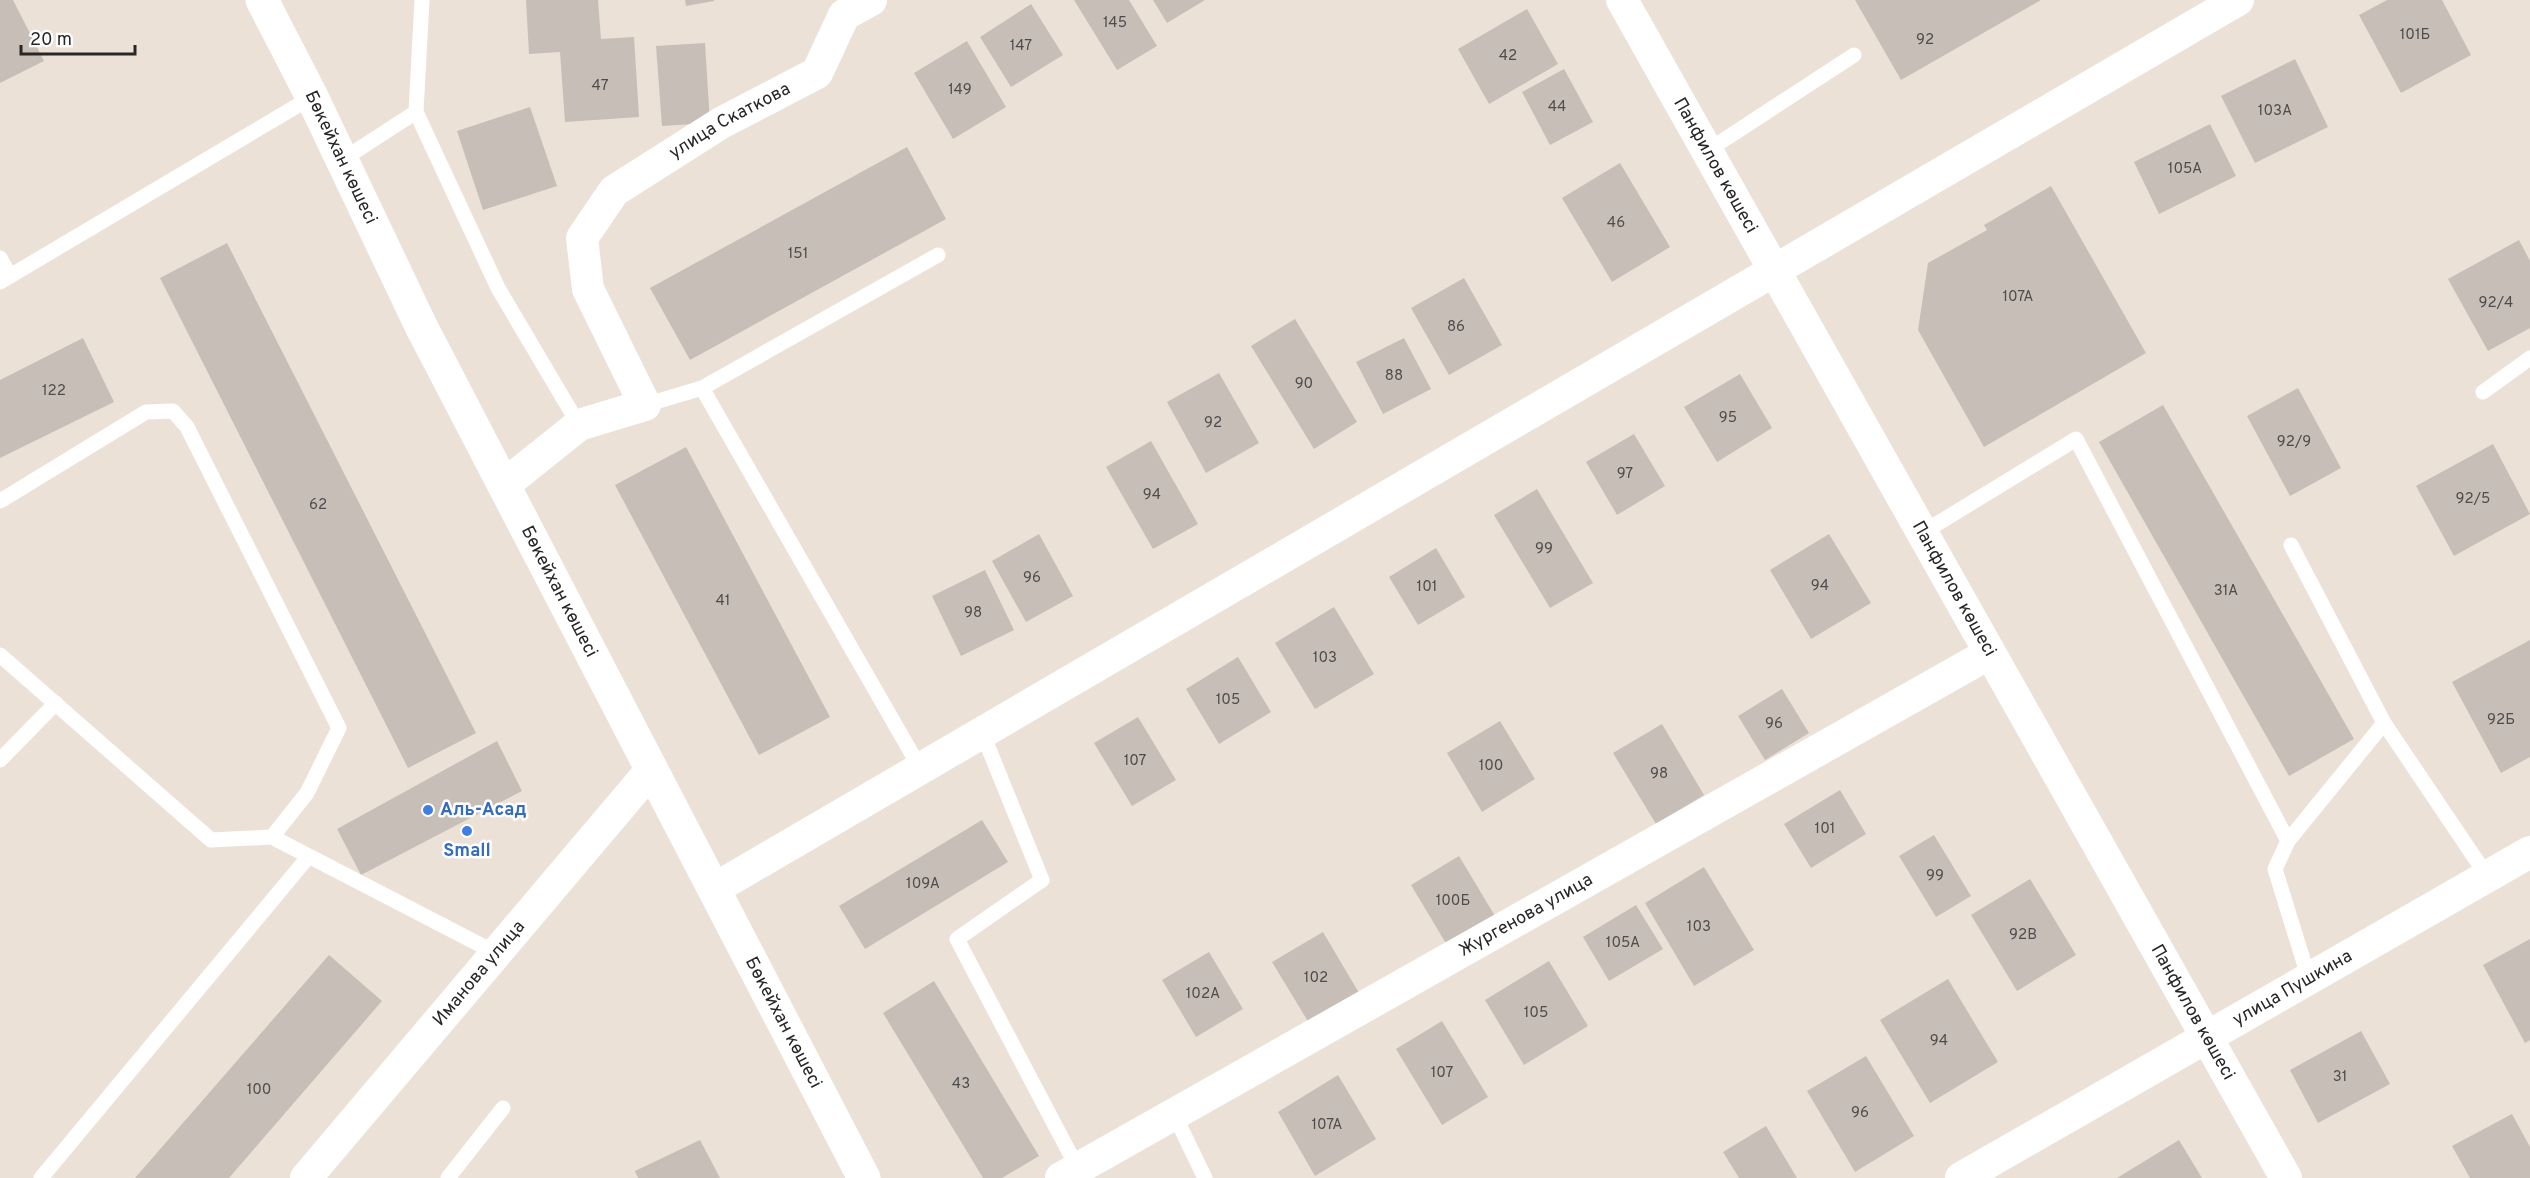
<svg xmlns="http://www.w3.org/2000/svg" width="2530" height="1178" font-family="Overpass,sans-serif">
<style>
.building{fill:#c7beb7}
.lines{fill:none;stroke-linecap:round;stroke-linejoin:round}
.service{stroke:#fff;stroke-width:15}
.minor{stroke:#fff;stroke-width:32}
.tertiary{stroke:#fff;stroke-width:33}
.shop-dot{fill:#3f7fe0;stroke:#fff;stroke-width:2}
.labels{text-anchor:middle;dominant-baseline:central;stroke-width:5;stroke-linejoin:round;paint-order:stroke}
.number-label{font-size:15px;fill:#4f4d4b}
.street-label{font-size:18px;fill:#272727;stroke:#fff}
.shop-label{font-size:18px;font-weight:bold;fill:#366cbe;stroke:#fff;text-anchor:start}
</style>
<rect width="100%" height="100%" fill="#ece1d7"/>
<path class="building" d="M 0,0 L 13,0 L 44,61 L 0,83 Z
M 526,0 L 598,0 L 601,39 L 634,37 L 639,117 L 565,122 L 560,52 L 529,54 Z
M 685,0 L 714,0 L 714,1 L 686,6 Z
M 1074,0 L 1129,0 L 1157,46 L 1117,70 Z
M 1153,0 L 1205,0 L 1167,23 Z
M 1855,0 L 2041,0 L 1901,80 Z
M 2387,0 L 2442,0 L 2471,55 L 2401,93 L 2359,15 Z
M 1031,4 L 1063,55 L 1011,87 L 980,37 Z
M 1527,9 L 1558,64 L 1489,104 L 1458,49 Z
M 967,41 L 1006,107 L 953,139 L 914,73 Z
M 705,43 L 710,123 L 662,126 L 656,46 Z
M 2295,59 L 2328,127 L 2255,163 L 2221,96 Z
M 1564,69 L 1593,122 L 1550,145 L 1522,92 Z
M 530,107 L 557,186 L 483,210 L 457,131 Z
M 2210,124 L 2236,176 L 2159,214 L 2134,162 Z
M 907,147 L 946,219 L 690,360 L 650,288 Z
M 1620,163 L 1670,247 L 1612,282 L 1562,198 Z
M 2051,186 L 2146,353 L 1984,447 L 1918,330 L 1928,263 L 1987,230 L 1984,225 Z
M 2519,240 L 2530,261 L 2530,328 L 2488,351 L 2448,279 Z
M 227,243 L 476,733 L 408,768 L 160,278 Z
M 1464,278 L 1502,345 L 1449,375 L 1411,308 Z
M 1295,319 L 1357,422 L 1314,449 L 1251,346 Z
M 83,338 L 114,402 L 0,458 L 0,380 Z
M 1404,338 L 1431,389 L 1383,414 L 1356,362 Z
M 1219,373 L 1259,443 L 1206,473 L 1167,402 Z
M 1740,374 L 1772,428 L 1717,462 L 1684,407 Z
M 2298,388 L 2341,468 L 2290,496 L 2247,416 Z
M 2163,405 L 2354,739 L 2289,776 L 2099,442 Z
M 1634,434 L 1665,486 L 1617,515 L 1586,462 Z
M 1151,441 L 1198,524 L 1153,549 L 1106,467 Z
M 2493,444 L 2530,514 L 2454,556 L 2416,486 Z
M 686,447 L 830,717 L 759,755 L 615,485 Z
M 1537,489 L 1593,583 L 1550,608 L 1494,515 Z
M 1039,534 L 1073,596 L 1026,622 L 992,561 Z
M 1829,534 L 1871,603 L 1811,639 L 1770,570 Z
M 1436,548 L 1465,597 L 1418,625 L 1389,577 Z
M 985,570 L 1014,630 L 961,656 L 932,596 Z
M 1334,607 L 1374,674 L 1315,709 L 1275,643 Z
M 2530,640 L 2530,757 L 2501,773 L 2452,682 Z
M 1238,657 L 1271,712 L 1219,744 L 1186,689 Z
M 1782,689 L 1809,733 L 1765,760 L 1738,716 Z
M 1138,717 L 1176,780 L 1132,806 L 1094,743 Z
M 1500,721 L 1535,779 L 1482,812 L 1447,753 Z
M 1662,724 L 1704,795 L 1656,824 L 1613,753 Z
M 497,741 L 522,791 L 361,875 L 337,829 Z
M 1840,790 L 1866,834 L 1811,868 L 1784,824 Z
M 982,820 L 1008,862 L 865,949 L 839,906 Z
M 1934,835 L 1971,896 L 1936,917 L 1899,856 Z
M 1459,856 L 1495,916 L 1447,945 L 1411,885 Z
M 1704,867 L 1754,950 L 1694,986 L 1645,903 Z
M 2030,879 L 2076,955 L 2017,991 L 1971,915 Z
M 1636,905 L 1663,949 L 1609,981 L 1583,937 Z
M 1323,932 L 1359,993 L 1309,1023 L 1272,962 Z
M 2530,939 L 2530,1040 L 2525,1043 L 2483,965 Z
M 1209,952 L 1243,1009 L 1196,1037 L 1162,980 Z
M 329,955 L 382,1001 L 229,1178 L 135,1178 Z
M 1549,961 L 1588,1026 L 1524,1065 L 1485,1000 Z
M 1948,979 L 1998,1062 L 1930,1103 L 1880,1020 Z
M 934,981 L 1039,1156 L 1002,1178 L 983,1178 L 883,1013 Z
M 1442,1021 L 1488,1097 L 1442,1125 L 1396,1049 Z
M 2361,1031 L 2390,1084 L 2318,1123 L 2290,1070 Z
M 1866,1056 L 1914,1136 L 1855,1172 L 1807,1091 Z
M 1338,1075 L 1376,1139 L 1315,1176 L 1278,1112 Z
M 2512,1114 L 2530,1147 L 2530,1178 L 2470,1178 L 2452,1146 Z
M 1766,1126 L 1797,1178 L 1739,1178 L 1723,1152 Z
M 700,1140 L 720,1178 L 638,1178 L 635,1171 Z
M 2179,1140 L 2202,1178 L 2117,1178 Z"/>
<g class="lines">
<path class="service" d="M 416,112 L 498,288 L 579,425
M 1707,151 L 1854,55
M 342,160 L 416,112 L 422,0
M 0,258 L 10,276
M 0,282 L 312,97
M 702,388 L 938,255
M 2483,392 L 2530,358
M 645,405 L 702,388 L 920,768
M 0,501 L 146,412 L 173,411 L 187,427 L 339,728 L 307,793 L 272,837
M 1922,533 L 2076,439 L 2288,841 L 2275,869 L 2309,979
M 2291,545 L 2384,723 L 2487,876
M 0,655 L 211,840 L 272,837 L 496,953
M 982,732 L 1042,880 L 957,939 L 1078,1169
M 0,760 L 56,703
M 2288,841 L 2384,723
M 1174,1114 L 1205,1178
M 41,1178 L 309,856
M 448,1178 L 503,1108"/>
<g class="minor">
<path id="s1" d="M 1622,0 L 2286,1178"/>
<path id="s2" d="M 504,485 L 579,425 L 645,405 L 588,289 L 582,238 L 614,191 L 721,123 L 817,73 L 844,15 L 871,0"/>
<path d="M 714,889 L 2238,0"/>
<path id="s3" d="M 306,1178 L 652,769"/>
<path id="s4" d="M 1061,1178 L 1990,653"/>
<path id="s5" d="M 1961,1178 L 2530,852"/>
</g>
<path class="tertiary" id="s6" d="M 262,0 L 312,97 L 421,326 L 864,1178"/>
</g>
<g class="shop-dot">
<circle cx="428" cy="810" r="6"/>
<circle cx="467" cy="831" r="6"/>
</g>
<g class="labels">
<g class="number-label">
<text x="1115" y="23">145</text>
<text x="2415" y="35">101Б</text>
<text x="1925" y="40">92</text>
<text x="1021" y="46">147</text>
<text x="1508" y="56">42</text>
<text x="600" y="86">47</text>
<text x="960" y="90">149</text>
<text x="1557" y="107">44</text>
<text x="2275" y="111">103А</text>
<text x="2185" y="169">105А</text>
<text x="1616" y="223">46</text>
<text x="798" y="254">151</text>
<text x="2018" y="297">107А</text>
<text x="2496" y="303">92/4</text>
<text x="1456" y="327">86</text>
<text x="1394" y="376">88</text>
<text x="1304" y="384">90</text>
<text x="54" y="391">122</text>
<text x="1728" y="418">95</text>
<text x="1213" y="423">92</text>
<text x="2294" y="442">92/9</text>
<text x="1625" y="474">97</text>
<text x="1152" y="495">94</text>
<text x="2473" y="499">92/5</text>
<text x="318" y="505">62</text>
<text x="1544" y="549">99</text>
<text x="1032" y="578">96</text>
<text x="1820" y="586">94</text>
<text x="1427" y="587">101</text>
<text x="2226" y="591">31А</text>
<text x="723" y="601">41</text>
<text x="973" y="613">98</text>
<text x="1325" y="658">103</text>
<text x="1228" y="700">105</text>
<text x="2501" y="720">92Б</text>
<text x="1774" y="724">96</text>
<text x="1135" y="761">107</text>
<text x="1491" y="766">100</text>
<text x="1659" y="774">98</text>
<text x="1825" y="829">101</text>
<text x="1935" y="876">99</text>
<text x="923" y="884">109А</text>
<text x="1453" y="901">100Б</text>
<text x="1699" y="927">103</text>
<text x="2023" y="935">92В</text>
<text x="1623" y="943">105А</text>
<text x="1316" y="978">102</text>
<text x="1203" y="994">102А</text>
<text x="1536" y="1013">105</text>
<text x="1939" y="1041">94</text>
<text x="1442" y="1073">107</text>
<text x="2340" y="1077">31</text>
<text x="961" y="1084">43</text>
<text x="259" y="1090">100</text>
<text x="1860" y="1113">96</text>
<text x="1327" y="1125">107А</text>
</g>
<g class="street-label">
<text stroke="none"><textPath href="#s2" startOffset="538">улица Скаткова</textPath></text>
<text stroke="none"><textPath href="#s6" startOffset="176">Бөкейхан көшесі</textPath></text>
<text stroke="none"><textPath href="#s1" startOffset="190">Панфилов көшесі</textPath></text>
<text stroke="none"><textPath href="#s1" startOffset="676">Панфилов көшесі</textPath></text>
<text stroke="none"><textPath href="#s6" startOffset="662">Бөкейхан көшесі</textPath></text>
<text stroke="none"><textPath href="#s4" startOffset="534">Жургенова улица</textPath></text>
<text stroke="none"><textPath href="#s3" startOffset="268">Иманова улица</textPath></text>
<text stroke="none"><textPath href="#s5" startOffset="382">улица Пушкина</textPath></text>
<text stroke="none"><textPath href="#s1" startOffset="1162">Панфилов көшесі</textPath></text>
<text stroke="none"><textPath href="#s6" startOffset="1148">Бөкейхан көшесі</textPath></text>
</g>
<g class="shop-label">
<text x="440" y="810">Аль-Асад</text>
<text x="467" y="851" text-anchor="middle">Small</text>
</g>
</g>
<path d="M21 45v9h114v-9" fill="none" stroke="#272727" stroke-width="3"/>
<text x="30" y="45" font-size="18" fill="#272727" stroke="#ffffff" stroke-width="4.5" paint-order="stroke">20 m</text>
</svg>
